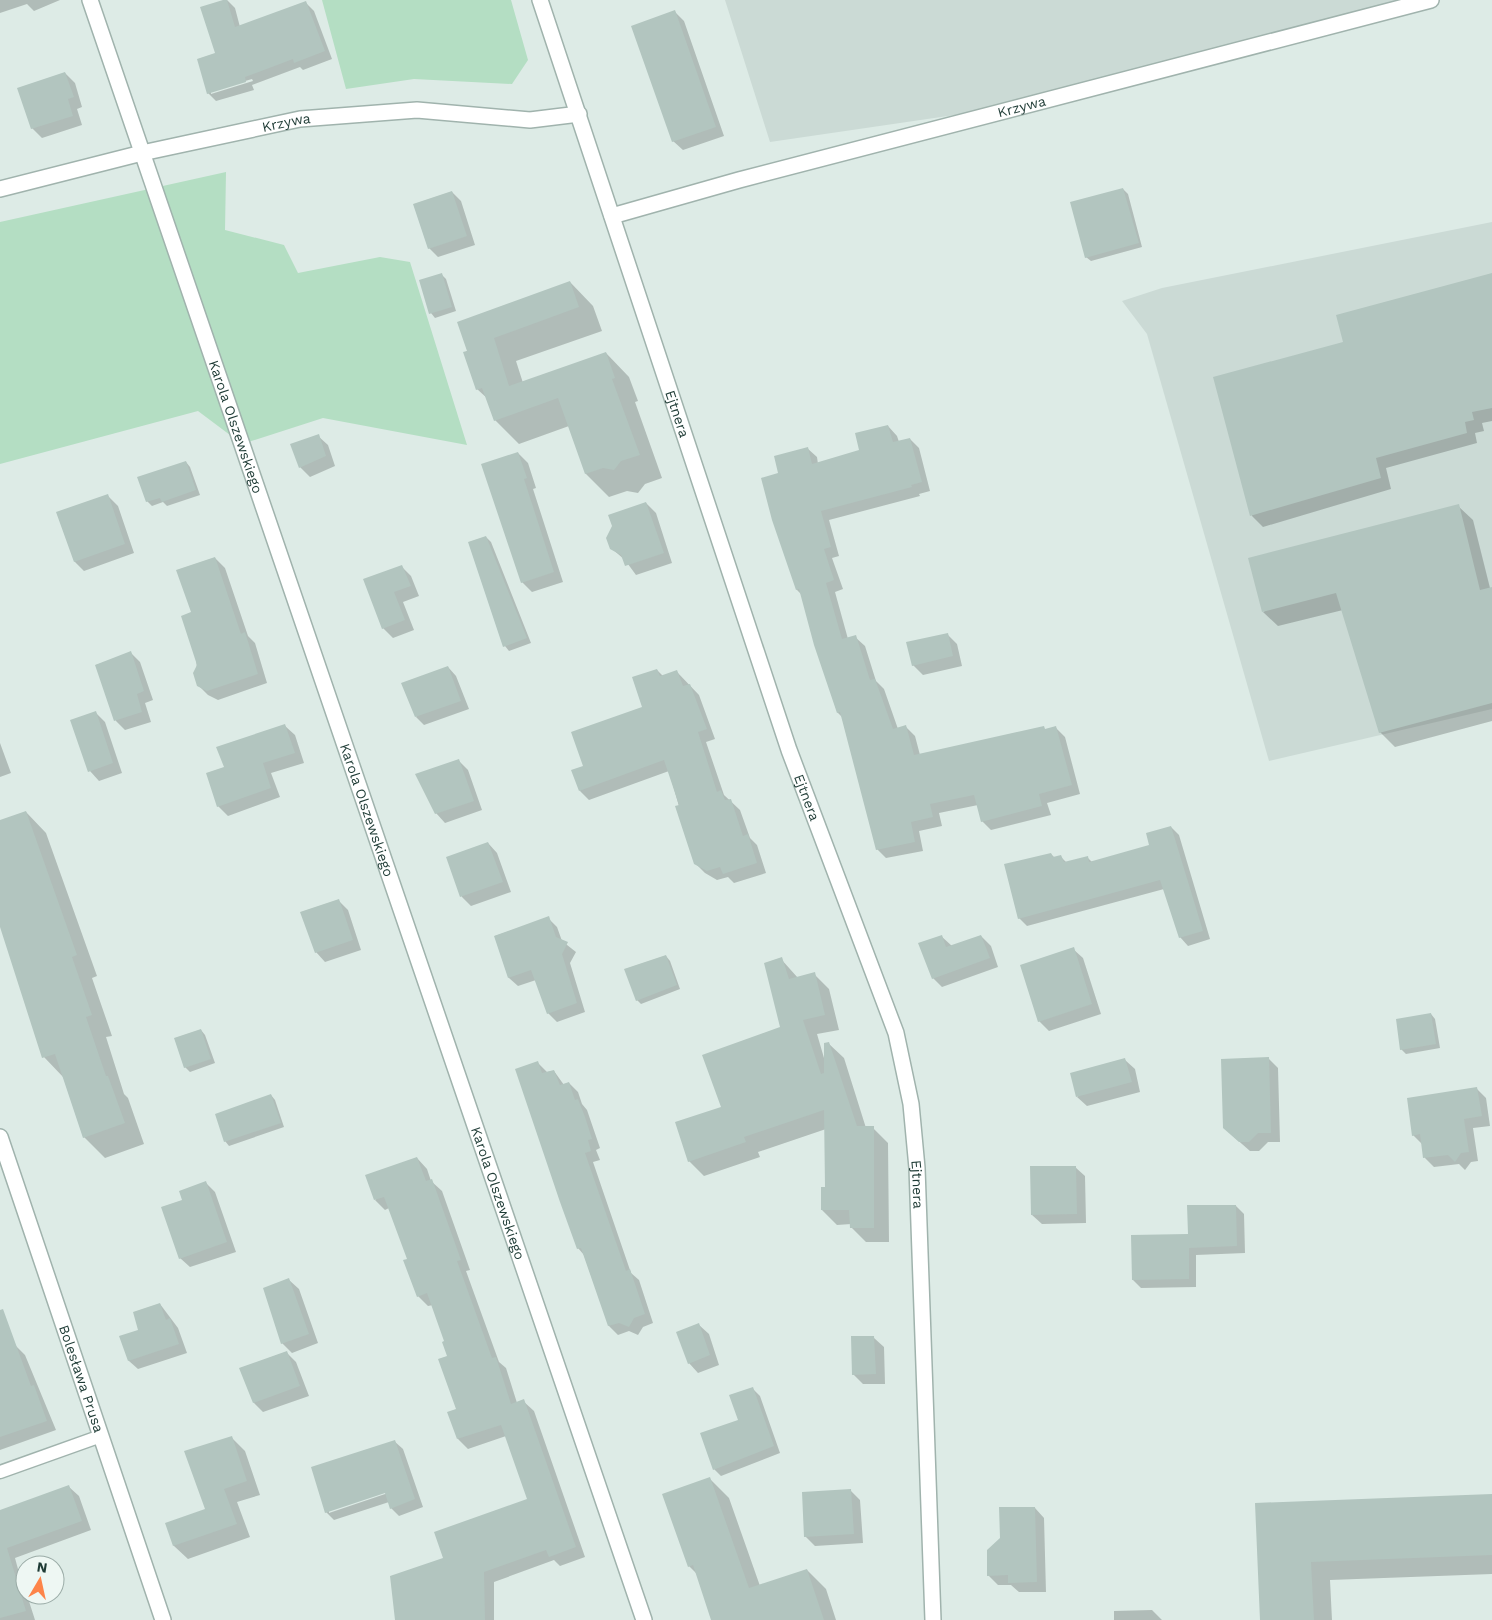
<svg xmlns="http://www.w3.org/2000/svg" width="1492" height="1620" font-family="'Work Sans',sans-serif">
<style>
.built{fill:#cbdad5}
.green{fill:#b4dec3}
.shadow{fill:#0003;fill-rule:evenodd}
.building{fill:#b2c5bf}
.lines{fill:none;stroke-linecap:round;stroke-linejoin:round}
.service-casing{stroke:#a0b3ad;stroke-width:15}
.minor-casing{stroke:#a0b3ad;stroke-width:18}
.service{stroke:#fff;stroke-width:12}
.minor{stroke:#fff;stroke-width:15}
.labels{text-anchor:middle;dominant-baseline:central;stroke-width:4.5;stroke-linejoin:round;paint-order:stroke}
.street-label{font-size:14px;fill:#1e3b35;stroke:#eef7f3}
</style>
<rect width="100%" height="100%" fill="#ddebe6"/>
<path class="built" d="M 725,0 L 1413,0 L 1037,103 L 770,142 Z
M 1492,222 L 1492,709 L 1269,761 L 1147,334 L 1122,301 L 1162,288 Z"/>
<path class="green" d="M 322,0 L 511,0 L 528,60 L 512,84 L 414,79 L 346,89 Z
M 226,172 L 225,230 L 284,245 L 298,273 L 380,257 L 410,262 L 467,445 L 323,418 L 242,444 L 198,411 L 0,464 L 0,222 Z"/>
<path class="shadow" d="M 0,0 L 60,0 L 34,11 L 27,4 L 0,13 Z
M 227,0 L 235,8 L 240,27 L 306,3 L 314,11 L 332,59 L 303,70 L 300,67 L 252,85 L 254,90 L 216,101 L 208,93 ZM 252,79 L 253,81 L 211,94 L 211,91 Z
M 675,12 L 684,21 L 724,136 L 683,150 L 673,141 Z
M 65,73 L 75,83 L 82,107 L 77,109 L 82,125 L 42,138 L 32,128 Z
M 1123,189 L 1128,194 L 1142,247 L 1091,261 L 1086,257 Z
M 452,192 L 461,201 L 475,245 L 438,257 L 429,248 Z
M 1492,274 L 1492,421 L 1482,423 L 1484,431 L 1475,433 L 1477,443 L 1386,468 L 1391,489 L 1263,527 L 1252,516 L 1215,378 L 1345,343 Z
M 442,275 L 446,279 L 456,311 L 435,318 L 431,313 Z
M 570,282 L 593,306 L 602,331 L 516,361 L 523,383 L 606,353 L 629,377 L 638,401 L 635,402 L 662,478 L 645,484 L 638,493 L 627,491 L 609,497 L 586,474 L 569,426 L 519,444 L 495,420 L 488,399 L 477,389 L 464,353 Z
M 888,426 L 897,436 L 899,442 L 910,439 L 919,448 L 930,491 L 919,494 L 920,496 L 829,520 L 839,556 L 832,558 L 843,589 L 835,592 L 848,639 L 855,637 L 865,646 L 876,681 L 884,689 L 898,729 L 906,727 L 915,736 L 920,755 L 1056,728 L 1065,737 L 1080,794 L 1047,803 L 1051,815 L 991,830 L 982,821 L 978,805 L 939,813 L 942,826 L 919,831 L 923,851 L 886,858 L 877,849 L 842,717 L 838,713 L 802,595 L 797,590 L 780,474 L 807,448 L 817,457 L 818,464 L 861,451 Z
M 318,436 L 328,445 L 335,466 L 310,477 L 300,467 Z
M 518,453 L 528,463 L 536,488 L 533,489 L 563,582 L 532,592 L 522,582 Z
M 186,462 L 190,467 L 200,495 L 167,506 L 163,502 L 152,506 L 147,501 Z
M 108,496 L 118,506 L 134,553 L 84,571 L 75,562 L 57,513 Z
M 646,503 L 656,513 L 672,563 L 636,575 L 625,560 L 611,548 Z
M 1458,506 L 1473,520 L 1490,588 L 1492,588 L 1492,721 L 1395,747 L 1380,732 L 1343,610 L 1278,626 L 1263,612 Z
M 486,537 L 491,542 L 531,643 L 509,651 L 505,646 Z
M 215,558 L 225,568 L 248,636 L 255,643 L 267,683 L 218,700 L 208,695 L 198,685 L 193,613 Z
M 401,566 L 411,576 L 419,596 L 403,602 L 414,630 L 393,638 L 383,628 Z
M 947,634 L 957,644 L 962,666 L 923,675 L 913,665 Z
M 131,653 L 140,662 L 153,700 L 145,703 L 151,722 L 125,730 L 116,721 L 96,665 Z
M 448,667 L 456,676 L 469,709 L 424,725 L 416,717 Z
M 657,670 L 663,676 L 677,672 L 699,695 L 715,739 L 706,742 L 724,795 L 740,810 L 750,838 L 757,845 L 766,873 L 734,883 L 728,877 L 717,880 L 705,873 L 695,863 L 669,771 L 589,800 L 580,791 L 584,766 L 643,708 Z
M 96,713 L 105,722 L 122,773 L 99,781 L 90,771 Z
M 285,726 L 295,735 L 304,763 L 271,773 L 280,797 L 228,816 L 218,806 L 225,768 Z
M 0,743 L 11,773 L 0,777 Z
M 458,760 L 468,770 L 482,810 L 445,823 L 436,813 Z
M 26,812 L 46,833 L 97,976 L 92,978 L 112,1036 L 106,1037 L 124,1094 L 128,1098 L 144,1144 L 105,1158 L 84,1137 L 64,1078 L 44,1057 L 0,923 L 0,822 Z
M 1171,827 L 1179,835 L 1210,939 L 1188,946 L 1180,937 L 1164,889 L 1027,926 L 1019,918 L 1051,854 L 1055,858 L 1061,857 L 1067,863 L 1087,857 L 1092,862 L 1151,846 Z
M 488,843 L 497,853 L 511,892 L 471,906 L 462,897 L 448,858 Z
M 338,900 L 348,910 L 361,950 L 325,962 L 316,952 Z
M 548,918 L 557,927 L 562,941 L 576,952 L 570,963 L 585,1012 L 557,1022 L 548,1013 L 536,980 L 518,986 L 509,978 L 495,936 Z
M 941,936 L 952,946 L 981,936 L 991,946 L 998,967 L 942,987 L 933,978 Z
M 1073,949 L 1083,958 L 1101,1014 L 1049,1031 L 1039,1021 Z
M 666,956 L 670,961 L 680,989 L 641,1004 L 637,1000 Z
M 781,959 L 798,978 L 814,974 L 829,989 L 839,1030 L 817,1034 L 824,1058 L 828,1043 L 844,1058 L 866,1128 L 873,1128 L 888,1143 L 889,1242 L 866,1242 L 851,1227 L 851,1224 L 837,1225 L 822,1210 L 826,1188 L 826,1129 L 758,1152 L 760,1157 L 704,1176 L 689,1161 L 723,1107 L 782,1027 Z
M 1431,1014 L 1435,1019 L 1440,1048 L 1406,1054 L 1401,1049 Z
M 201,1030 L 205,1035 L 215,1063 L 190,1072 L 185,1067 Z
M 1268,1058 L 1278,1068 L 1280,1142 L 1268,1142 L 1259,1151 L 1250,1151 L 1234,1137 Z
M 1125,1060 L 1135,1069 L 1140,1092 L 1087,1106 L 1077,1097 Z
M 538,1063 L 547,1072 L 554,1071 L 564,1085 L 569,1083 L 578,1092 L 582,1104 L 587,1110 L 600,1148 L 596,1150 L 600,1160 L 593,1162 L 631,1273 L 639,1280 L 653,1323 L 643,1327 L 638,1335 L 629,1331 L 618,1335 L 609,1326 L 584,1255 L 578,1248 Z
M 1477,1089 L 1486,1098 L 1490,1126 L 1473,1128 L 1478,1161 L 1471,1162 L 1465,1170 L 1459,1164 L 1434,1167 L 1425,1158 L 1423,1145 L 1413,1135 Z
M 271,1095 L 275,1100 L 284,1127 L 229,1146 L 225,1141 Z
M 417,1158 L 427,1169 L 431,1181 L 442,1191 L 470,1270 L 466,1271 L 499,1362 L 506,1368 L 517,1403 L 523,1401 L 534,1411 L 585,1557 L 560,1566 L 554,1560 L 494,1582 L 494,1620 L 398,1620 L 445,1559 L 529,1500 L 506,1436 L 468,1449 L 458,1439 L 458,1410 L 446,1342 L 433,1305 L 428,1306 L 418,1296 L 409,1259 L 389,1208 L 385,1210 L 375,1200 Z
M 1075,1167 L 1085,1176 L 1086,1223 L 1042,1224 L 1032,1215 Z
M 206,1183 L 215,1192 L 236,1252 L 190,1267 L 180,1258 L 184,1201 Z
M 1236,1206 L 1244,1214 L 1245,1253 L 1196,1255 L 1196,1287 L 1141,1288 L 1133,1280 L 1190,1235 Z
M 289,1280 L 299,1289 L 318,1343 L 292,1353 L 282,1343 Z
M 160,1304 L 178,1328 L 187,1353 L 138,1369 L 129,1361 L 121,1337 L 140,1330 Z
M 699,1325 L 709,1334 L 719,1365 L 698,1373 L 689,1363 Z
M 874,1338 L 884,1347 L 885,1384 L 863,1384 L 853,1374 Z
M 15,1345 L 25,1355 L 56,1430 L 0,1450 L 0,1351 Z
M 286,1352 L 296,1362 L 309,1396 L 263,1412 L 254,1403 L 241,1368 Z
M 753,1389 L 760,1396 L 780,1453 L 721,1476 L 714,1469 L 739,1421 Z
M 231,1437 L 245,1451 L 260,1495 L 237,1502 L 250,1537 L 188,1559 L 174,1546 L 167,1524 L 206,1510 Z
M 394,1441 L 403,1449 L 423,1507 L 399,1516 L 391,1508 L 389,1502 L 334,1520 L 326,1512 ZM 390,1489 L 391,1492 L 329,1513 L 329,1510 Z
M 710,1479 L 729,1498 L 760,1586 L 807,1570 L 826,1589 L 836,1620 L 712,1620 L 698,1575 L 689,1566 L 664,1495 Z
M 69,1487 L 79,1496 L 91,1530 L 15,1558 L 25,1595 L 27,1595 L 35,1620 L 0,1620 L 0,1512 Z
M 850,1490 L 860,1500 L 863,1543 L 815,1546 L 805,1536 Z
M 1492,1495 L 1492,1574 L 1330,1580 L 1332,1620 L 1261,1620 L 1256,1504 Z
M 1035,1508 L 1044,1518 L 1046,1592 L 1019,1592 L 1011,1585 L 998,1585 L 988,1575 Z
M 1152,1610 L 1162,1620 L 1114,1620 L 1114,1611 Z"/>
<path class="building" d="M 223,0 L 227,0 L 235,27 L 306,1 L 325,51 L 294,63 L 293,59 L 245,77 L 246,82 L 207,94 L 197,59 L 215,53 L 200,7 Z
M 675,10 L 716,127 L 672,142 L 631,26 Z
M 65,72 L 74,97 L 68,99 L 73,116 L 31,129 L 17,88 Z
M 1123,188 L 1139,243 L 1085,258 L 1070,202 Z
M 452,191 L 467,236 L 428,249 L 413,204 Z
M 442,273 L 452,307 L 429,314 L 419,280 Z
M 1492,273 L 1492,408 L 1472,412 L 1474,420 L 1465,422 L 1467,433 L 1376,458 L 1381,478 L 1250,516 L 1213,377 L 1343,342 L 1336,315 Z
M 570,281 L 579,307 L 494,338 L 509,386 L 606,352 L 615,378 L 612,379 L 640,455 L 621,461 L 614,470 L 603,468 L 585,474 L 558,398 L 494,421 L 482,388 L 476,390 L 463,352 L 467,351 L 457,322 Z
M 888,425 L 893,442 L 910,438 L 922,482 L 911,485 L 912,487 L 821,511 L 831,547 L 824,549 L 834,580 L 826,583 L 842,639 L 856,635 L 870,680 L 875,679 L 893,729 L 906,725 L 914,755 L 1044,726 L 1045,729 L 1056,726 L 1072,785 L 1039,794 L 1042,806 L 981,822 L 974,795 L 930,804 L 933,817 L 911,822 L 915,842 L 876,850 L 840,712 L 837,713 L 814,645 L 799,589 L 796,590 L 772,520 L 761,478 L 778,473 L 774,456 L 808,447 L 812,464 L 859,450 L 855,433 Z
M 319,434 L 326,456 L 299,468 L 290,444 Z
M 518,452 L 527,478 L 524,479 L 554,572 L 521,583 L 481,464 Z
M 186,461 L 196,490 L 162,502 L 160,498 L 146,502 L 137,477 Z
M 108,494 L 125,544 L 74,562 L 56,512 Z
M 646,502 L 664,553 L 625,566 L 621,555 L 610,549 L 606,538 L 612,526 L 608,515 Z
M 1459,504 L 1480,590 L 1492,587 L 1492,703 L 1379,733 L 1336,593 L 1262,612 L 1248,558 Z
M 486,536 L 527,638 L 503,647 L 468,542 Z
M 215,557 L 241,634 L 245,632 L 258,674 L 207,691 L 197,686 L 193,673 L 197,665 L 181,616 L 191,612 L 176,570 Z
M 402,565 L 411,586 L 394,592 L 405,620 L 382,629 L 363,579 Z
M 948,633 L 953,656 L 912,666 L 906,642 Z
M 131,651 L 144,691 L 137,694 L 142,712 L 114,721 L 95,665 Z
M 448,666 L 461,701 L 415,717 L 401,683 Z
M 657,669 L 660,676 L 677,670 L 683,686 L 690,684 L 707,729 L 698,732 L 717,792 L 721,790 L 725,800 L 731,799 L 743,836 L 748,834 L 757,863 L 723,874 L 720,867 L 707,871 L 694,864 L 675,806 L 679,805 L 664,760 L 579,791 L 571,770 L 583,766 L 571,732 L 642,707 L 632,677 Z
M 96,711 L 113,763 L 88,772 L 70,720 Z
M 285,724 L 295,753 L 263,763 L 271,788 L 217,807 L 206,773 L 224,767 L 216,747 Z
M 459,759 L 474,801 L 435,814 L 415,774 Z
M 26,811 L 77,955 L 72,957 L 92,1015 L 86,1017 L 106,1076 L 108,1076 L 125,1123 L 83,1138 L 55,1054 L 42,1058 L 0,927 L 0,820 Z
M 1171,826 L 1203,931 L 1179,938 L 1160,880 L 1018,919 L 1004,864 L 1051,853 L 1053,857 L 1061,855 L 1064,862 L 1088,856 L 1089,862 L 1149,845 L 1146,833 Z
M 488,842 L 503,882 L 460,897 L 446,857 Z
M 339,899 L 353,940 L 315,953 L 300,912 Z
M 549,916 L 556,937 L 568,942 L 562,954 L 577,1003 L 547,1014 L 531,970 L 508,978 L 494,936 Z
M 942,935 L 946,947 L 981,935 L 990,958 L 932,979 L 918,943 Z
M 1074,947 L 1092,1004 L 1038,1022 L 1020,965 Z
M 666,955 L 677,985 L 636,1001 L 624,969 Z
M 782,957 L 789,979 L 815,972 L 825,1015 L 803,1020 L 821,1074 L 824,1073 L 824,1043 L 829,1042 L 857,1126 L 874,1126 L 874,1228 L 850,1228 L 849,1210 L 821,1210 L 821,1187 L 825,1187 L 824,1110 L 744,1137 L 746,1142 L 688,1162 L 675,1122 L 721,1107 L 702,1055 L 780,1027 L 764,963 Z
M 1431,1013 L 1436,1044 L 1400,1050 L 1396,1019 Z
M 201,1029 L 211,1059 L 184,1068 L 174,1038 Z
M 1269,1057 L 1271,1133 L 1258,1133 L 1249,1142 L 1239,1142 L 1223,1128 L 1221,1059 Z
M 1125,1058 L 1132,1082 L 1076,1097 L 1070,1073 Z
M 538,1061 L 542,1073 L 554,1070 L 560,1085 L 569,1082 L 575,1100 L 578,1099 L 585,1117 L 592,1139 L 588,1140 L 591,1151 L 585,1153 L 626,1271 L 630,1269 L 645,1314 L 634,1318 L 629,1327 L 619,1323 L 608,1326 L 581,1248 L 577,1249 L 560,1202 L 515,1069 Z
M 1477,1087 L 1482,1116 L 1464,1119 L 1469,1152 L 1461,1153 L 1455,1162 L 1448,1155 L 1423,1158 L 1420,1134 L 1412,1136 L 1407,1098 Z
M 271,1094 L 281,1123 L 224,1142 L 215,1114 Z
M 417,1157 L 426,1181 L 432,1179 L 461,1260 L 457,1261 L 492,1358 L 496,1357 L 511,1404 L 524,1399 L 576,1547 L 549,1557 L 546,1550 L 484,1572 L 485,1620 L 395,1620 L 390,1576 L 443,1558 L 434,1532 L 527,1499 L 501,1425 L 457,1439 L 447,1412 L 456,1409 L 438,1359 L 447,1356 L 442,1342 L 444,1341 L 427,1293 L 417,1297 L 403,1260 L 407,1259 L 384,1197 L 374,1200 L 365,1175 Z
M 1030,1166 L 1076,1166 L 1077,1214 L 1031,1215 Z
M 206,1181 L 227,1242 L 179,1259 L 161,1207 L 182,1200 L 179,1191 Z
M 1187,1205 L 1236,1205 L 1237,1246 L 1189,1248 L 1189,1279 L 1132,1280 L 1131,1235 L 1188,1234 Z
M 289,1278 L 309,1334 L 281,1344 L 263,1288 Z
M 160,1303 L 166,1320 L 170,1318 L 179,1344 L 128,1361 L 119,1336 L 138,1330 L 133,1312 Z
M 3,1309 L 31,1386 L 34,1385 L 47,1421 L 0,1437 L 0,1310 Z
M 699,1323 L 710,1355 L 688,1364 L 676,1332 Z
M 851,1336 L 874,1336 L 876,1374 L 852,1375 Z
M 287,1351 L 300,1386 L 253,1403 L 239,1368 Z
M 753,1387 L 774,1446 L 713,1470 L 700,1433 L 738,1420 L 729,1395 Z
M 232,1436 L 247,1481 L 224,1489 L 237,1524 L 173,1546 L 165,1523 L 205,1509 L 184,1451 Z
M 395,1440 L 415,1499 L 390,1509 L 385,1493 L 325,1513 L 311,1467 Z
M 710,1477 L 749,1588 L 807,1569 L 824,1620 L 711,1620 L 693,1565 L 688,1567 L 662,1494 Z
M 69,1485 L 82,1521 L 7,1548 L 26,1611 L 0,1618 L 0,1510 Z
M 851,1489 L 854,1534 L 804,1537 L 802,1492 Z
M 1492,1494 L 1492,1555 L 1311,1562 L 1314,1620 L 1260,1620 L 1255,1503 Z
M 999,1507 L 1035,1507 L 1037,1582 L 1008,1583 L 1008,1575 L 987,1576 L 987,1550 L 1000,1538 Z"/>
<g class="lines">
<defs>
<path id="service" d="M 0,1472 L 101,1436"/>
<g id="minor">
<path id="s1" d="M 90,0 L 644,1620"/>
<path id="s2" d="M 540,0 L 789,750 L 896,1033 L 911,1104 L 917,1168 L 933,1620"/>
<path id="s3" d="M 0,189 L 142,153 L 300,119 L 417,110 L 530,120 L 579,114"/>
<path id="s4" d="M 612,216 L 739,180 L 1431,0"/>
<path id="s5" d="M 0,1137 L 163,1620"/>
</g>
</defs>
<use href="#service" class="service-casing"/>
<use href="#minor" class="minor-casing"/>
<use href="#service" class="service"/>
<use href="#minor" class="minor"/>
</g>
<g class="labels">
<g class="street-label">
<text stroke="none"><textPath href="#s4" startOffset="424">Krzywa</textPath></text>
<text stroke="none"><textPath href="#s3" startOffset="294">Krzywa</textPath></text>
<text stroke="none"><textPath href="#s2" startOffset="436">Ejtnera</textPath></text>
<text stroke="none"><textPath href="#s1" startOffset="451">Karola Olszewskiego</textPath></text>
<text stroke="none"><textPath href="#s2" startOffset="841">Ejtnera</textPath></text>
<text stroke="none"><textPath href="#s1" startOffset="856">Karola Olszewskiego</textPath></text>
<text stroke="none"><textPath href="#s2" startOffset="1246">Ejtnera</textPath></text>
<text stroke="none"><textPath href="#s1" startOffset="1261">Karola Olszewskiego</textPath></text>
<text stroke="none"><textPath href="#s5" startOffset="255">Bolesława Prusa</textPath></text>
</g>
</g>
<g transform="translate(40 1580) rotate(9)"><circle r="24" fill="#eef7f3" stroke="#9baca7"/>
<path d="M0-4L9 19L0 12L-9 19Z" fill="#fd8449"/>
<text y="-8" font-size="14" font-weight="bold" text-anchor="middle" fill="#1e3b35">N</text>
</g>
</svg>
